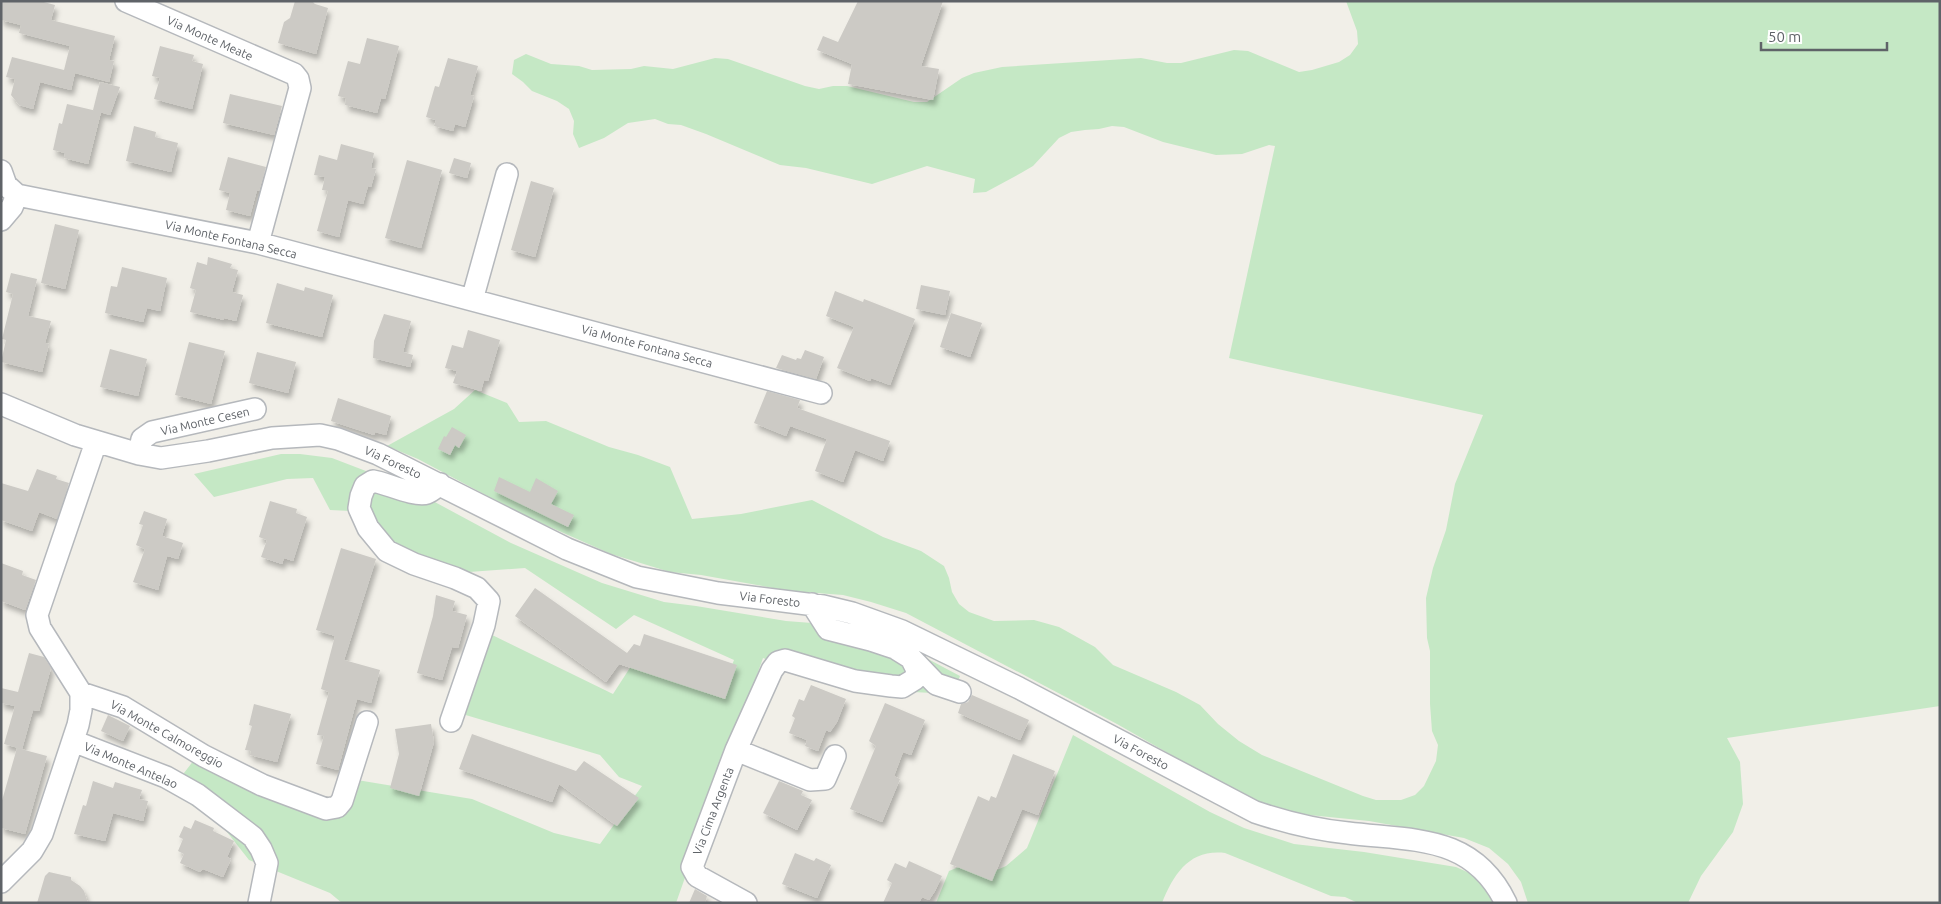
<svg xmlns="http://www.w3.org/2000/svg" width="1941" height="904" font-family="Ubuntu,sans-serif">
<style>
.green{fill:#c5e8c5}
.building{fill:#cccac5;filter:url(#shadow)}
.lines{fill:none;stroke-linecap:round;stroke-linejoin:round}
.minor-casing{stroke:#b5b8bc;stroke-width:24}
.minor{stroke:#fff;stroke-width:21}
.labels{text-anchor:middle;dominant-baseline:central;stroke-width:5;stroke-linejoin:round;paint-order:stroke}
.street-label{font-size:12px;fill:#5f6368;stroke:#fff}
</style>
<defs>
<filter id="shadow"><feDropShadow dx="3" dy="5.5" stdDeviation="2.5" flood-color="#0004"/></filter>
</defs>
<rect width="100%" height="100%" fill="#f1efe8"/>
<path class="green" d="M 1346,1 L 1940,1 L 1940,706 L 1727,738 L 1740,762 L 1743,804 L 1733,832 L 1701,876 L 1688,903 L 1528,903 L 1521,882 L 1508,864 L 1489,848 L 1464,838 L 1369,821 L 1299,814 L 1255,800 L 1224,785 L 1117,724 L 906,613 L 871,602 L 843,595 L 790,591 L 701,575 L 670,572 L 611,554 L 525,516 L 418,459 L 387,446 L 454,409 L 475,390 L 507,403 L 519,422 L 546,421 L 609,447 L 638,455 L 670,467 L 692,519 L 741,514 L 812,500 L 883,537 L 921,551 L 944,566 L 949,578 L 952,592 L 959,604 L 969,612 L 994,621 L 1034,620 L 1059,627 L 1095,647 L 1113,665 L 1176,692 L 1200,705 L 1218,724 L 1239,741 L 1262,755 L 1363,796 L 1376,800 L 1401,800 L 1415,795 L 1424,786 L 1436,761 L 1438,745 L 1432,731 L 1430,704 L 1430,651 L 1427,638 L 1426,598 L 1433,568 L 1446,530 L 1455,484 L 1483,415 L 1229,358 L 1275,146 L 1269,145 L 1242,154 L 1216,155 L 1163,142 L 1124,127 L 1112,126 L 1099,129 L 1085,130 L 1071,132 L 1059,138 L 1033,166 L 1021,173 L 986,192 L 973,193 L 975,179 L 927,166 L 872,184 L 806,168 L 780,165 L 706,134 L 681,125 L 668,124 L 655,119 L 628,123 L 604,138 L 579,148 L 573,134 L 574,121 L 569,109 L 557,101 L 532,91 L 523,82 L 512,74 L 514,60 L 526,54 L 551,64 L 579,66 L 592,70 L 631,69 L 644,66 L 673,69 L 715,58 L 728,59 L 805,86 L 819,89 L 833,86 L 847,86 L 914,102 L 927,102 L 962,78 L 974,73 L 1002,67 L 1141,58 L 1167,63 L 1181,63 L 1234,50 L 1248,51 L 1299,72 L 1312,70 L 1339,62 L 1350,55 L 1358,44 L 1357,31 Z
M 281,454 L 300,454 L 332,458 L 405,486 L 511,543 L 602,583 L 664,602 L 696,606 L 786,621 L 838,625 L 894,641 L 960,676 L 953,694 L 913,692 L 810,677 L 763,658 L 676,903 L 342,903 L 330,893 L 249,860 L 216,818 L 191,805 L 184,773 L 194,760 L 308,801 L 336,798 L 357,780 L 472,799 L 554,833 L 600,844 L 642,786 L 619,777 L 600,755 L 459,713 L 482,630 L 613,694 L 635,660 L 720,695 L 734,660 L 634,615 L 616,629 L 525,568 L 455,573 L 415,571 L 378,528 L 371,512 L 330,510 L 313,478 L 287,479 L 214,497 L 194,474 Z
M 1073,735 L 1210,812 L 1244,828 L 1294,844 L 1364,852 L 1456,867 L 1474,875 L 1485,884 L 1496,903 L 1358,903 L 1345,897 L 1331,896 L 1225,853 C 1190,849 1174,873 1162,903 L 936,903 L 949,871 L 966,864 L 990,873 L 1006,866 L 1027,848 Z"/>
<path class="building" d="M 1,1 L 40,1 L 55,5 L 51,20 L 115,36 L 109,60 L 114,61 L 109,82 L 75,73 L 71,90 L 40,82 L 33,109 L 19,105 L 11,95 L 15,79 L 6,77 L 12,57 L 64,70 L 70,46 L 19,33 L 21,25 L 1,20 Z
M 295,1 L 312,1 L 315,4 L 328,8 L 316,54 L 278,43 L 284,22 L 290,18 Z
M 858,1 L 943,1 L 921,66 L 939,69 L 933,100 L 848,84 L 852,64 L 817,50 L 823,36 L 838,42 Z
M 367,38 L 399,46 L 385,99 L 381,98 L 377,113 L 345,105 L 346,98 L 338,96 L 348,61 L 360,64 Z
M 160,46 L 194,55 L 192,61 L 203,64 L 192,109 L 154,99 L 160,78 L 152,76 Z
M 448,58 L 478,66 L 470,95 L 474,96 L 465,127 L 455,124 L 453,131 L 434,126 L 436,120 L 426,117 L 435,86 L 439,87 Z
M 100,82 L 120,87 L 110,115 L 93,110 Z
M 230,94 L 282,106 L 274,135 L 223,123 Z
M 67,104 L 101,112 L 88,164 L 64,158 L 65,153 L 53,150 L 59,123 L 62,124 Z
M 134,126 L 156,132 L 155,137 L 178,143 L 171,172 L 126,161 Z
M 341,144 L 374,153 L 371,168 L 376,169 L 371,187 L 368,186 L 363,204 L 348,200 L 339,237 L 317,231 L 328,191 L 322,190 L 325,177 L 314,175 L 319,155 L 337,160 Z
M 228,157 L 266,167 L 259,191 L 257,190 L 250,216 L 226,210 L 230,193 L 219,190 Z
M 454,158 L 471,163 L 467,178 L 449,173 Z
M 407,160 L 442,170 L 421,248 L 385,238 Z
M 531,181 L 554,188 L 535,257 L 511,250 Z
M 55,224 L 79,230 L 65,289 L 41,283 Z
M 208,257 L 232,264 L 230,268 L 238,270 L 232,292 L 243,295 L 236,321 L 224,318 L 224,320 L 190,312 L 196,290 L 190,288 L 197,262 L 207,265 Z
M 122,267 L 167,278 L 160,311 L 147,308 L 143,322 L 105,313 L 111,286 L 117,287 Z
M 11,273 L 37,279 L 28,316 L 51,321 L 45,343 L 49,344 L 42,372 L 1,362 L 6,340 L 2,339 L 13,294 L 6,292 Z
M 277,283 L 304,291 L 305,287 L 333,295 L 322,337 L 266,323 Z
M 921,285 L 950,291 L 945,315 L 916,309 Z
M 835,291 L 863,302 L 864,299 L 915,319 L 890,385 L 871,378 L 870,381 L 837,368 L 854,327 L 826,316 Z
M 951,313 L 982,323 L 970,357 L 940,347 Z
M 384,314 L 411,321 L 403,352 L 413,355 L 410,367 L 373,358 L 374,341 Z
M 468,330 L 500,340 L 488,381 L 484,380 L 481,391 L 453,383 L 457,371 L 445,368 L 452,345 L 463,348 Z
M 189,342 L 225,351 L 211,404 L 175,395 Z
M 110,349 L 147,359 L 138,396 L 100,387 Z
M 805,350 L 824,357 L 816,379 L 776,368 L 782,355 L 796,360 L 797,358 L 801,359 Z
M 257,352 L 296,362 L 288,393 L 249,383 Z
M 767,391 L 800,400 L 797,408 L 890,441 L 883,461 L 855,450 L 843,482 L 815,471 L 827,439 L 790,426 L 786,436 L 754,423 Z
M 338,398 L 391,416 L 386,435 L 375,432 L 374,435 L 331,421 Z
M 452,427 L 466,435 L 459,448 L 455,445 L 450,455 L 438,449 L 444,436 L 446,437 Z
M 37,469 L 57,476 L 56,479 L 69,483 L 57,519 L 39,512 L 32,531 L 1,520 L 1,483 L 28,491 Z
M 499,477 L 530,492 L 536,478 L 558,491 L 551,504 L 574,515 L 568,527 L 494,491 Z
M 270,501 L 297,509 L 296,513 L 307,517 L 293,561 L 284,558 L 282,564 L 261,557 L 267,540 L 259,537 Z
M 144,511 L 167,519 L 162,536 L 183,543 L 178,559 L 167,556 L 158,590 L 133,582 L 145,549 L 136,545 L 143,525 L 139,524 Z
M 341,548 L 376,559 L 344,660 L 380,670 L 371,703 L 357,699 L 338,770 L 316,764 L 324,736 L 317,735 L 329,692 L 321,689 L 335,636 L 316,630 Z
M 1,563 L 23,571 L 22,575 L 36,580 L 25,610 L 1,601 Z
M 535,588 L 627,653 L 634,644 L 640,646 L 644,634 L 737,665 L 725,699 L 619,664 L 606,682 L 515,616 Z
M 436,595 L 455,601 L 452,611 L 467,615 L 458,648 L 452,647 L 442,680 L 417,673 L 433,616 Z
M 29,653 L 44,657 L 51,668 L 39,711 L 33,710 L 22,749 L 4,744 L 15,706 L 1,703 L 1,688 L 18,692 Z
M 811,685 L 846,699 L 837,722 L 830,732 L 826,730 L 818,751 L 805,746 L 807,740 L 789,733 L 795,718 L 792,716 L 799,699 L 804,701 Z
M 972,695 L 1029,720 L 1020,740 L 958,713 L 961,704 L 968,702 Z
M 885,703 L 925,720 L 911,755 L 903,752 L 894,776 L 900,779 L 882,822 L 850,809 L 876,746 L 869,741 Z
M 254,704 L 291,714 L 277,762 L 250,755 L 251,751 L 245,750 L 252,726 L 249,725 Z
M 108,715 L 130,726 L 123,741 L 101,731 Z
M 431,724 L 434,742 L 419,796 L 390,788 L 399,754 L 395,729 Z
M 472,734 L 576,771 L 584,761 L 639,798 L 617,826 L 559,784 L 552,802 L 459,769 Z
M 17,748 L 47,756 L 25,834 L 1,828 L 1,804 Z
M 1013,754 L 1055,771 L 1038,815 L 1022,809 L 992,881 L 950,864 L 978,796 L 989,801 L 991,796 L 996,798 Z
M 93,781 L 113,788 L 115,782 L 142,790 L 139,799 L 148,801 L 143,821 L 113,813 L 105,841 L 74,834 L 83,805 L 86,806 Z
M 779,781 L 803,791 L 801,795 L 812,800 L 797,830 L 763,813 Z
M 195,820 L 214,828 L 213,831 L 234,841 L 227,857 L 231,859 L 223,877 L 203,869 L 200,872 L 180,863 L 184,854 L 178,851 L 183,839 L 179,837 L 184,826 L 191,829 Z
M 795,853 L 814,861 L 816,858 L 831,865 L 817,898 L 782,884 Z
M 909,861 L 942,876 L 935,891 L 929,900 L 922,897 L 919,903 L 883,903 L 892,883 L 887,880 L 895,863 L 906,868 Z
M 49,872 L 71,877 L 71,880 L 80,886 L 84,891 L 88,903 L 37,903 L 45,876 Z
M 695,889 L 707,896 L 705,903 L 689,903 Z"/>
<g class="lines">
<defs>
<path id="minor" d="M 126,1 L 294,74 L 298,79 L 300,88 L 258,243
M 1,171 L 6,185 L 17,195 L 258,243 L 821,393
M 1,220 L 12,207 L 17,195
M 472,300 L 507,174
M 1,404 L 75,435 L 139,454 L 161,458 L 208,451 L 272,438 L 320,435 L 338,439 L 378,454 L 567,549 L 637,577 L 718,593 L 823,606 L 852,613 L 902,631 L 1019,688 L 1255,812 C 1285,822 1316,830 1348,833 C 1413,841 1473,834 1506,903
M 96,442 L 37,615 L 40,628 L 81,693 L 123,707 L 204,756 L 262,785 L 326,809 L 337,807 L 342,801 L 367,722
M 139,454 L 142,439 L 152,432 L 255,409
M 440,484 C 436,487 431,492 427,493 C 415,497 386,483 373,481 L 365,486 L 361,496 L 359,508 L 368,528 L 387,551 L 414,564 L 455,578 L 477,588 L 489,601 L 484,625 L 451,721
M 812,604 L 828,629 L 871,640 L 895,648 L 911,658 L 936,684 L 960,692
M 73,741 L 166,777 L 198,795 L 253,837 L 261,849 L 267,863 L 259,903
M 736,750 L 810,780 L 825,779 L 835,756
M 1,882 L 32,851 L 42,834 L 78,725 L 81,710 L 81,693
M 746,903 L 697,876 L 692,867 L 736,750 L 772,670 L 778,662 L 785,660 L 855,681 L 891,686 L 902,687 L 915,679 L 917,670 L 911,658"/>
</defs>
<use href="#minor" class="minor-casing"/>
<use href="#minor" class="minor"/>
</g>
<g class="labels">
<g class="street-label">
<text transform="translate(210 38) rotate(24)">Via Monte Meate</text>
<text transform="translate(231 239) rotate(13)">Via Monte Fontana Secca</text>
<text transform="translate(647 346) rotate(15)">Via Monte Fontana Secca</text>
<text transform="translate(205 421) rotate(-13)">Via Monte Cesen</text>
<text transform="translate(393 462) rotate(25)">Via Foresto</text>
<text transform="translate(770 599) rotate(7)">Via Foresto</text>
<text transform="translate(167 734) rotate(29)">Via Monte Calmoreggio</text>
<text transform="translate(1141 752) rotate(28)">Via Foresto</text>
<text transform="translate(131 765) rotate(23)">Via Monte Antelao</text>
<text transform="translate(713 811) rotate(-69)">Via Cima Argenta</text>
</g>
</g>
<rect width="1941" height="904" fill="none" stroke="#5f6368" stroke-width="5"/>
<path d="M1761 42v8h126v-8" fill="none" stroke="#5f6368" stroke-width="2.5"/>
<text x="1768" y="42" font-size="15" fill="#5f6368" stroke="#ffffff" stroke-width="4" paint-order="stroke">50 m</text>
</svg>
